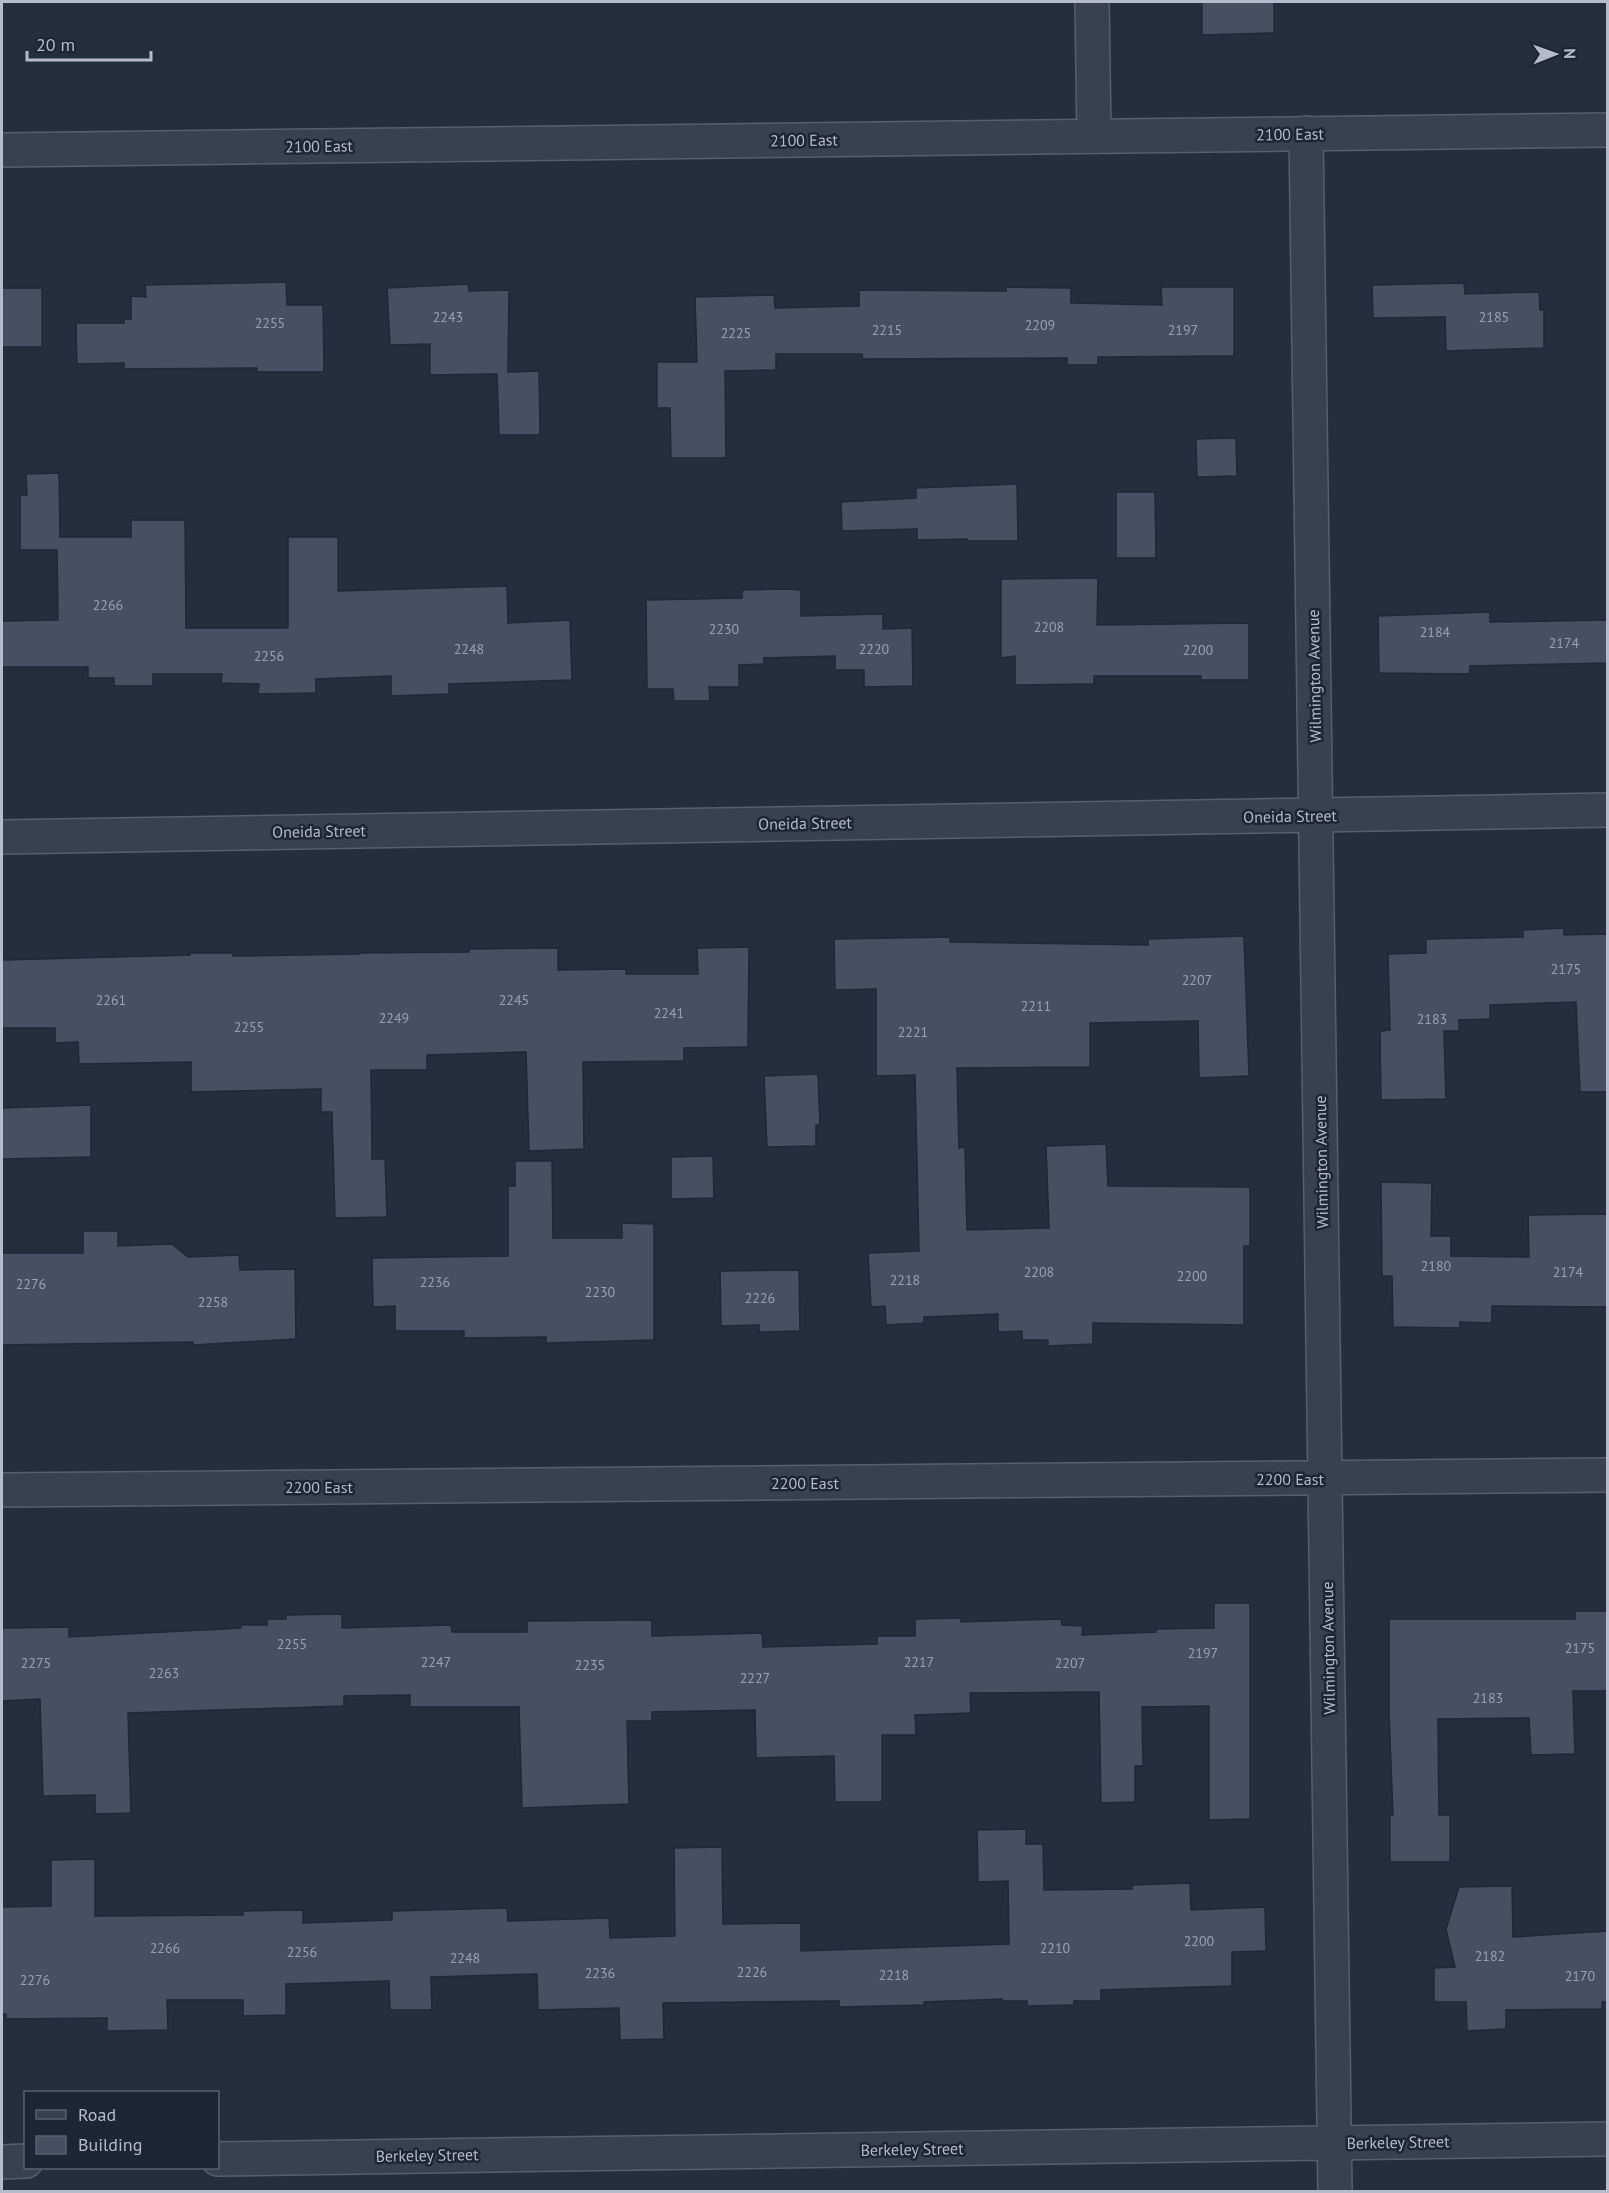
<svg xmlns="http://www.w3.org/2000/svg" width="1609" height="2193" font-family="'PT Sans',sans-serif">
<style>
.building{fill:#455162;stroke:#1f2835;stroke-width:1.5}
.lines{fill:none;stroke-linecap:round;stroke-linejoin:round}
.minor-casing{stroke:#565f6c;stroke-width:36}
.tertiary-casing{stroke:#565f6c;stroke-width:36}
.minor{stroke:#38414e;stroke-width:33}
.tertiary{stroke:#38414e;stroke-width:33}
.labels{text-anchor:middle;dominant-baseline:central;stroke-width:5;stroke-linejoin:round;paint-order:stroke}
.number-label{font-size:14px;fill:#98a1af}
.street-label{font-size:16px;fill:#b4bcc9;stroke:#1d2633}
</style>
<rect width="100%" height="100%" fill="#242f3e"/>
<path class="building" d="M 1202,2 L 1274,2 L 1274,33 L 1202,35 Z
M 286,282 L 287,305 L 323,305 L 324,372 L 257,372 L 257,368 L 124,369 L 124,363 L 77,364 L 76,323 L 124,323 L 124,319 L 131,319 L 131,296 L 146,297 L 145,285 Z
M 1464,283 L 1465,294 L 1539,292 L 1540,310 L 1544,310 L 1544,348 L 1446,351 L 1445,317 L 1373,318 L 1372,285 Z
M 468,284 L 469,291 L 509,290 L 508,372 L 539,371 L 540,435 L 499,435 L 497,374 L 430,375 L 430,344 L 390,345 L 387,288 Z
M 1006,287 L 1071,288 L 1071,303 L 1162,305 L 1161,287 L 1234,287 L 1234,356 L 1098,357 L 1098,365 L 1067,365 L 1067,358 L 863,359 L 862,354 L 776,354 L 776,370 L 725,371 L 726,458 L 671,458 L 670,408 L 657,408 L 657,362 L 697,362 L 695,297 L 774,295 L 775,308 L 859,306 L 859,290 L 1006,291 Z
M 2,288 L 42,288 L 42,347 L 2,347 Z
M 1236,438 L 1237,476 L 1197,477 L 1196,439 Z
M 59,473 L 60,537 L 131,537 L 131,520 L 185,520 L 186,628 L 288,628 L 288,537 L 338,537 L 338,591 L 507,586 L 508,623 L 570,620 L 572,680 L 449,684 L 449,694 L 391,696 L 391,676 L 316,679 L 316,693 L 258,694 L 259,684 L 221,683 L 222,674 L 153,674 L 153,686 L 114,686 L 114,678 L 88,678 L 88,667 L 2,667 L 2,621 L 58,620 L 57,550 L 20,550 L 20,495 L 27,495 L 26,474 Z
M 1017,484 L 1018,541 L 967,541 L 967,539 L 917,540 L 917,529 L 842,531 L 841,502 L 916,498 L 916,488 Z
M 1116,492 L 1155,492 L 1156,558 L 1116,558 Z
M 1098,578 L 1097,625 L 1249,623 L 1249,680 L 1201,680 L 1201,676 L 1094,676 L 1094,684 L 1015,685 L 1015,656 L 1001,658 L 1001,579 Z
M 790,589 L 801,590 L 801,616 L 883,614 L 883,629 L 912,628 L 913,686 L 864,687 L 864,670 L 835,670 L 835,656 L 764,658 L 764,664 L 739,665 L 739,687 L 709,687 L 710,701 L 674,701 L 673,689 L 647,689 L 646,600 L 742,598 L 742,590 Z
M 1490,612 L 1490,622 L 1608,620 L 1608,663 L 1470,666 L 1470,674 L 1379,673 L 1378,616 Z
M 1564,928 L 1564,935 L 1608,934 L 1608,1092 L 1580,1092 L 1576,1002 L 1490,1005 L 1490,1019 L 1459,1020 L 1459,1031 L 1444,1031 L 1446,1099 L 1381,1100 L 1380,1031 L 1390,1030 L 1388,954 L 1426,953 L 1426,939 L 1523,937 L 1523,930 Z
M 1244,936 L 1249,1076 L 1199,1078 L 1198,1021 L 1090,1023 L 1090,1067 L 957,1068 L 959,1148 L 965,1147 L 967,1230 L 1049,1228 L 1046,1146 L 1106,1144 L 1108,1186 L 1250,1187 L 1250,1246 L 1244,1246 L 1244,1325 L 1093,1323 L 1093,1344 L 1048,1346 L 1048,1340 L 1022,1340 L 1022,1331 L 998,1332 L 998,1314 L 924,1317 L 924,1323 L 886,1325 L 885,1306 L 871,1307 L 868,1253 L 919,1251 L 915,1075 L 876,1076 L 876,989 L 835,990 L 834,939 L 950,937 L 950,942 L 1148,945 L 1148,939 Z
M 749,947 L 748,1047 L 684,1048 L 684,1061 L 583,1062 L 584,1149 L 529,1151 L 526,1052 L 427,1055 L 427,1070 L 371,1070 L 372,1159 L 385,1159 L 387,1217 L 335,1218 L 332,1112 L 321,1112 L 321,1089 L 191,1092 L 191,1062 L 79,1064 L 78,1042 L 55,1043 L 55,1028 L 2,1028 L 2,960 L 190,955 L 189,953 L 233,953 L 233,956 L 360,954 L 360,953 L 469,952 L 469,949 L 558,948 L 558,970 L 626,969 L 626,974 L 698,974 L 697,948 Z
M 818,1074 L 820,1124 L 816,1125 L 816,1146 L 767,1147 L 764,1076 Z
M 91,1105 L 91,1157 L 2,1159 L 2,1108 Z
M 713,1156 L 714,1198 L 671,1199 L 671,1157 Z
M 515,1161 L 552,1161 L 553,1238 L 622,1238 L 622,1223 L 654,1224 L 654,1340 L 546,1343 L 546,1337 L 464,1338 L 464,1331 L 395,1331 L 395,1306 L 373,1307 L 372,1258 L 508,1256 L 508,1186 L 515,1186 Z
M 1381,1182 L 1432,1183 L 1431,1236 L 1451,1236 L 1451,1256 L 1529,1257 L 1528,1215 L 1608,1214 L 1608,1307 L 1492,1306 L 1492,1323 L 1460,1322 L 1460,1328 L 1393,1327 L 1392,1276 L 1382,1276 Z
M 83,1231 L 118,1231 L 118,1246 L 172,1244 L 188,1257 L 239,1255 L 240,1270 L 295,1269 L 296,1339 L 193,1345 L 193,1342 L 2,1345 L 2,1253 L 83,1253 Z
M 799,1270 L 800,1331 L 759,1332 L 759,1325 L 721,1326 L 720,1271 Z
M 1214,1603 L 1250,1603 L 1250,1819 L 1209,1820 L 1209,1706 L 1142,1707 L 1143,1766 L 1135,1766 L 1135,1802 L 1101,1803 L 1099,1692 L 970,1693 L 971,1713 L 915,1715 L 916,1735 L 882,1735 L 882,1802 L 835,1802 L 834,1756 L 756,1758 L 755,1710 L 652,1712 L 652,1721 L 627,1721 L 629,1804 L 522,1808 L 519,1707 L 410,1707 L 410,1695 L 344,1696 L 344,1706 L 128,1713 L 131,1813 L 95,1814 L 95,1795 L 43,1796 L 40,1699 L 2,1701 L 2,1628 L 69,1627 L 69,1637 L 241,1628 L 241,1625 L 267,1625 L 267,1619 L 286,1619 L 286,1615 L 342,1614 L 342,1628 L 451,1625 L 452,1632 L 527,1632 L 527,1621 L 652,1620 L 652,1636 L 762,1633 L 763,1647 L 877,1644 L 877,1636 L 915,1636 L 915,1619 L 961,1618 L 961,1622 L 1061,1619 L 1062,1625 L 1083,1626 L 1082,1635 L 1156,1632 L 1156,1629 L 1214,1628 Z
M 1575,1611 L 1608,1611 L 1608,1691 L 1573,1691 L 1575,1754 L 1531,1755 L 1529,1718 L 1438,1719 L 1439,1815 L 1450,1815 L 1450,1862 L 1390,1862 L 1390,1815 L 1393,1815 L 1389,1713 L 1389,1619 L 1575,1619 Z
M 1026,1829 L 1026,1844 L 1043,1844 L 1044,1890 L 1132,1889 L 1132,1885 L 1190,1883 L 1191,1910 L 1265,1907 L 1266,1951 L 1232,1952 L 1232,1986 L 1101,1990 L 1101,2001 L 1074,2001 L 1074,2005 L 1027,2006 L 1027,2001 L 1002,2001 L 1002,1999 L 924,2002 L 924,2005 L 839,2007 L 839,2001 L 663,2003 L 664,2039 L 620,2040 L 619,2008 L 538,2010 L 537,1974 L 431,1977 L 432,2010 L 390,2010 L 389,1981 L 286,1984 L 286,2015 L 243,2016 L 243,2000 L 167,2000 L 168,2030 L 107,2031 L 107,2018 L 6,2019 L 6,2014 L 2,2014 L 2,1907 L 51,1906 L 51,1860 L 95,1859 L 95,1916 L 243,1915 L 243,1911 L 303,1910 L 303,1923 L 392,1920 L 392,1911 L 507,1908 L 508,1921 L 609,1918 L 610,1938 L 675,1936 L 674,1848 L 722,1847 L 723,1924 L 801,1923 L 801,1951 L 1009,1944 L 1008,1881 L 978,1882 L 977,1830 Z
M 1512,1886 L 1513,1937 L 1608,1931 L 1608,2002 L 1602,2002 L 1602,2009 L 1506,2010 L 1506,2029 L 1467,2031 L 1466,2002 L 1434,2002 L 1434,1968 L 1455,1967 L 1446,1929 L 1459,1887 Z"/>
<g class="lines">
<defs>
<path id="minor" d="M 1092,2 L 1094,136
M 1306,133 L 1335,2192
M 2,837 L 1608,810
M 2,1490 L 1608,1475
M 218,2159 L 1608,2139
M 2,2162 L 26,2161"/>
<path id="tertiary" d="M 2,150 L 1608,130"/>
</defs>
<use href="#minor" class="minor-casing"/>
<use href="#tertiary" class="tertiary-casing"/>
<use href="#minor" class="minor"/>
<use href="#tertiary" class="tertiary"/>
</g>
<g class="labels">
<g class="number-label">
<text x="448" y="317">2243</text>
<text x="1494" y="317">2185</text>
<text x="270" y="323">2255</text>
<text x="1040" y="325">2209</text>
<text x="887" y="330">2215</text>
<text x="1183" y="330">2197</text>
<text x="736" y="333">2225</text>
<text x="108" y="605">2266</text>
<text x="1049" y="627">2208</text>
<text x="724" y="629">2230</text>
<text x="1435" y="632">2184</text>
<text x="1564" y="643">2174</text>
<text x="469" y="649">2248</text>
<text x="874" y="649">2220</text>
<text x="1198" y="650">2200</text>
<text x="269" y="656">2256</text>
<text x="1566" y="969">2175</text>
<text x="1197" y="980">2207</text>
<text x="111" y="1000">2261</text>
<text x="514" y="1000">2245</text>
<text x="1036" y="1006">2211</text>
<text x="669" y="1013">2241</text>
<text x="394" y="1018">2249</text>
<text x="1432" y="1019">2183</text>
<text x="249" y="1027">2255</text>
<text x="913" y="1032">2221</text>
<text x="1436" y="1266">2180</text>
<text x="1039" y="1272">2208</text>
<text x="1568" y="1272">2174</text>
<text x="1192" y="1276">2200</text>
<text x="905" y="1280">2218</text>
<text x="435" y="1282">2236</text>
<text x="31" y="1284">2276</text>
<text x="600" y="1292">2230</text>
<text x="760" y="1298">2226</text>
<text x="213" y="1302">2258</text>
<text x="292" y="1644">2255</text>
<text x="1580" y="1648">2175</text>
<text x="1203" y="1653">2197</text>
<text x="436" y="1662">2247</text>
<text x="919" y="1662">2217</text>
<text x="36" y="1663">2275</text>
<text x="1070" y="1663">2207</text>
<text x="590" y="1665">2235</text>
<text x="164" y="1673">2263</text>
<text x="755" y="1678">2227</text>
<text x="1488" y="1698">2183</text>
<text x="1199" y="1941">2200</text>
<text x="165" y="1948">2266</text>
<text x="1055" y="1948">2210</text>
<text x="302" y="1952">2256</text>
<text x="1490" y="1956">2182</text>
<text x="465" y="1958">2248</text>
<text x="752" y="1972">2226</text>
<text x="600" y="1973">2236</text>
<text x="894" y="1975">2218</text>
<text x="1580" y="1976">2170</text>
<text x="35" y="1980">2276</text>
</g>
<g class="street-label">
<text transform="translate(1290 134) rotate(-1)">2100 East</text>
<text transform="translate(804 140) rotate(-1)">2100 East</text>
<text transform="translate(319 146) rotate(-1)">2100 East</text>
<text transform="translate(1314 676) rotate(-91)">Wilmington Avenue</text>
<text transform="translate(1290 816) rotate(-1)">Oneida Street</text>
<text transform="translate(805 823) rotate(-1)">Oneida Street</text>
<text transform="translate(319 831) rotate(-1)">Oneida Street</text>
<text transform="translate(1321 1162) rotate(-91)">Wilmington Avenue</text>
<text x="1290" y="1479">2200 East</text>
<text x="805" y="1483">2200 East</text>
<text x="319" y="1487">2200 East</text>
<text transform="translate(1328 1648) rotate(-91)">Wilmington Avenue</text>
<text transform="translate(1398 2142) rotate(-1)">Berkeley Street</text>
<text transform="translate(912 2149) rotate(-1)">Berkeley Street</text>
<text transform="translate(427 2155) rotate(-1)">Berkeley Street</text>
</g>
</g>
<rect width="1609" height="2193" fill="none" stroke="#b4bcc9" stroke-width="6"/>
<rect x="24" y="2091" width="195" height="78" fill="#1d2633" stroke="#59626f" stroke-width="1.5"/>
<rect x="36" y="2110" width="30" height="9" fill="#38414e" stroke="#59626f" stroke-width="1.5"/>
<text x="78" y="2121" font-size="18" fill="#b4bcc9">Road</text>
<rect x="36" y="2136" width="30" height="18" fill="#455162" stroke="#59626f" stroke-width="1.5"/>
<text x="78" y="2151" font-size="18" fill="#b4bcc9">Building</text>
<g transform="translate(1555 54) rotate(89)" stroke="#1d2633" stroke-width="4.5" paint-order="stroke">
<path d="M0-4.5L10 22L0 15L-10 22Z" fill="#b4bcc9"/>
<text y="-9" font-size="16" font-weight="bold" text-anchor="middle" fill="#b4bcc9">N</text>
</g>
<path d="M27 51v9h124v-9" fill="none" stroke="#b4bcc9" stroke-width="3"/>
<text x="36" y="51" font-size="18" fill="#b4bcc9" stroke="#1d2633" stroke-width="4.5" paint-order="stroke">20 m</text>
</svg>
